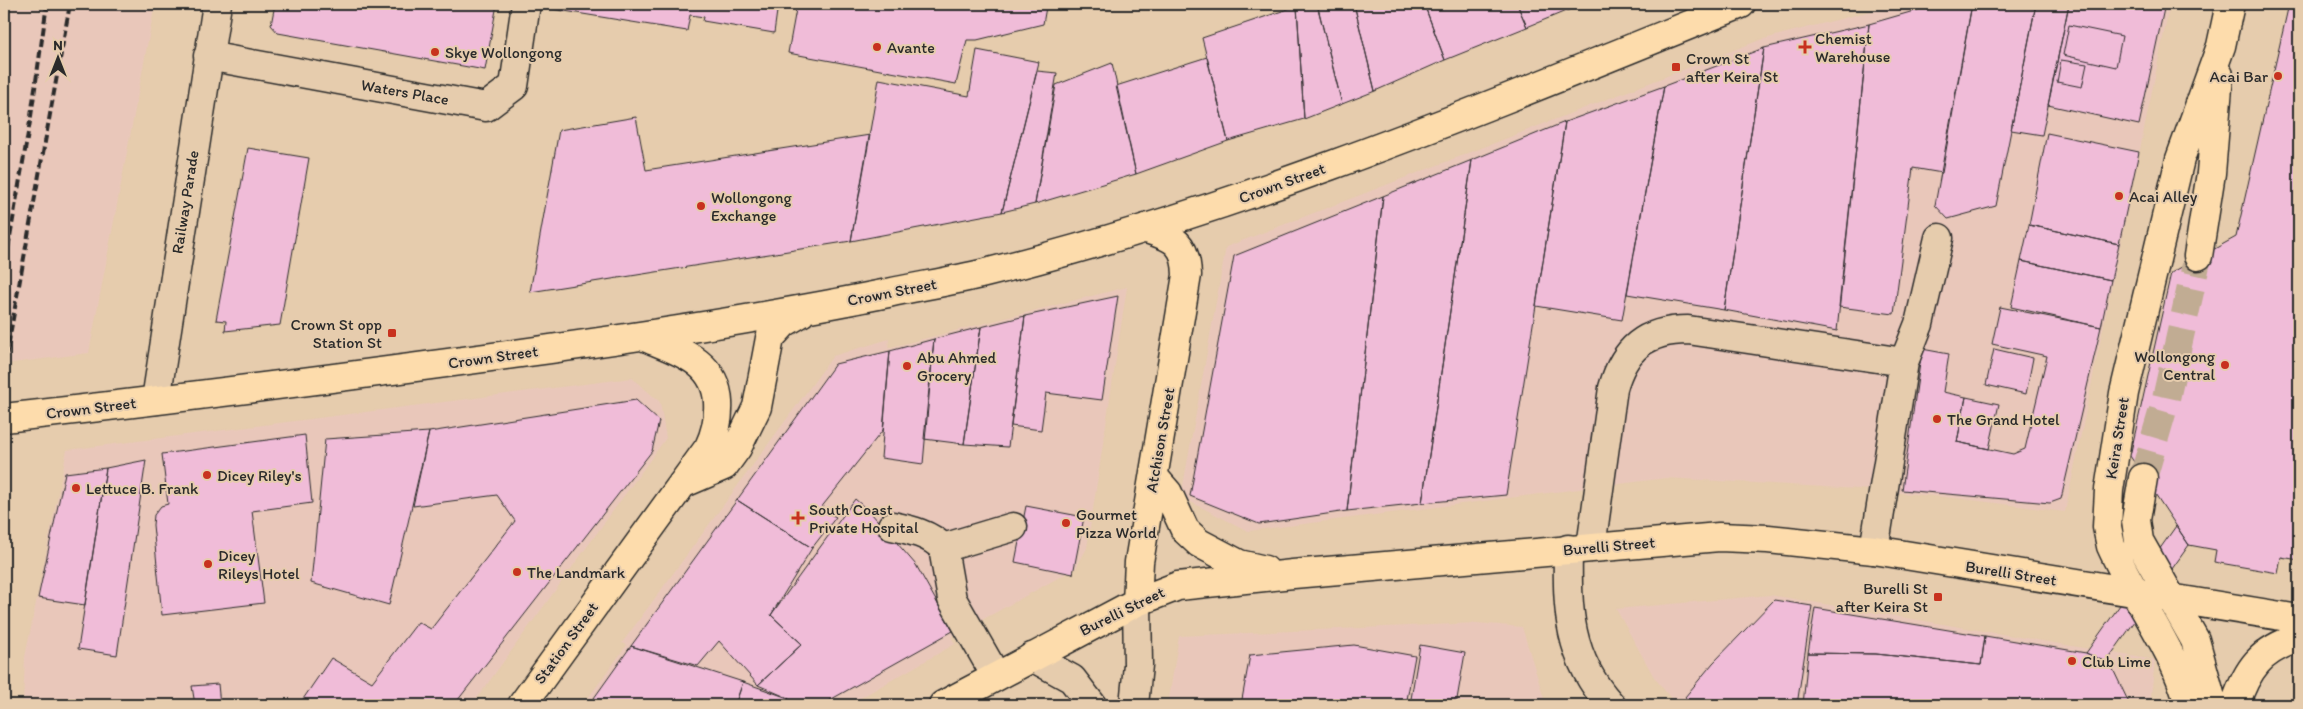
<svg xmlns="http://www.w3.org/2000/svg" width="2303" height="709" font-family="Itim,sans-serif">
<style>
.built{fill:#e9c7ba}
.building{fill:#f0bcd8;stroke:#2b2b2b}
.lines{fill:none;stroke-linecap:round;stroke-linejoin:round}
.major-tunnel{stroke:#c1ac93;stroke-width:28;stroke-dasharray:28 14;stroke-linecap:butt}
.minor-casing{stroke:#2b2b2b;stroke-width:31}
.major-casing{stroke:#2b2b2b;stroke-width:31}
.minor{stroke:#e6ccad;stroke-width:28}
.major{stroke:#fddcac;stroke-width:28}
.rail{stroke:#2b2b2b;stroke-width:4;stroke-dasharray:8 4;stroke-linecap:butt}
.poi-dot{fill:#c8321e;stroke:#e6ccad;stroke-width:2}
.labels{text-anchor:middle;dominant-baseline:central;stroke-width:4;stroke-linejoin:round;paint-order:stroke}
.poi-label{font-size:16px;fill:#2b2b2b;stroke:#e6ccad;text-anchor:start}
.street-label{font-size:16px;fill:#2b2b2b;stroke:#e6ccad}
</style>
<rect width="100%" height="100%" fill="#e6ccad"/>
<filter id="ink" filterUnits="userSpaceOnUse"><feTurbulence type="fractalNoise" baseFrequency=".02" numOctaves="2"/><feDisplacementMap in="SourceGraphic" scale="10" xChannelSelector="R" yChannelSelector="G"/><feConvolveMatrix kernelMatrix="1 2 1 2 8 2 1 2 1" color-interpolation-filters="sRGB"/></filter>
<g filter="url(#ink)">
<path class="built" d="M 4,4 L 155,4 L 89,353 L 4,364 Z
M 1898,4 L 2170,4 L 2065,512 L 1964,499 L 1859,489 L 1666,478 L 1248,531 L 1181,497 L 1226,247 L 1760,40 Z
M 1127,287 L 1087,548 L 1076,568 L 951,637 L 955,644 L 848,705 L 583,705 L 627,645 L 622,643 L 833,356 L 889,339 L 888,348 Z
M 632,378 L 660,402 L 666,438 L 472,705 L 23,705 L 25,657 L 67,450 Z
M 1770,595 L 2155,660 L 2150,705 L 1676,705 L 1654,677 L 1616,609 Z
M 1477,623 L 1522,627 L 1546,705 L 1168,705 L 1179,636 Z"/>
<path class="building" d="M 275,4 L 497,4 L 485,70 L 278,33 L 271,25 Z
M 552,4 L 778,4 L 774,33 L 703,21 L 704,17 L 690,15 L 687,31 L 552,9 Z
M 797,4 L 1066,4 L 1065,9 L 1046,7 L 1043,24 L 977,40 L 967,40 L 956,84 L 788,53 Z
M 1303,4 L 1317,4 L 1342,104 L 1304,119 L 1297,6 Z
M 1317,4 L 1354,4 L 1375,91 L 1342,104 Z
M 1354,4 L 1424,4 L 1445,60 L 1375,91 Z
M 1424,4 L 1517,4 L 1527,27 L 1445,60 Z
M 1517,4 L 1583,4 L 1527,27 Z
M 1938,4 L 1972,4 L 1942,173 L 1913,168 L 1894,314 L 1839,307 L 1869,24 Z
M 1972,4 L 2036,4 L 1996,206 L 1948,219 L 1935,205 Z
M 2036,4 L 2069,4 L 2042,135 L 2011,130 Z
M 2069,4 L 2165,4 L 2139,125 L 2048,105 Z
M 2289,4 L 2299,4 L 2299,560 L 2281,557 L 2278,573 L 2214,562 L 2216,550 L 2189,545 L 2130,456 L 2171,273 L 2236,237 Z
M 1297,6 L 1304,119 L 1228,141 L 1202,38 Z
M 1869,24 L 1837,331 L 1724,310 L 1764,48 Z
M 2069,25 L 2122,36 L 2116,67 L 2063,55 Z
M 1764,48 L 1724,310 L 1627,294 L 1664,86 Z
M 977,50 L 1039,62 L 1002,212 L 851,241 L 879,79 L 969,96 Z
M 1207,57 L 1228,141 L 1136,174 L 1116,86 Z
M 2061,60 L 2087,64 L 2082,87 L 2057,82 Z
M 1112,63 L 1136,174 L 1035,204 L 1056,85 Z
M 1037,71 L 1057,73 L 1035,204 L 1002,212 Z
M 1664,86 L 1622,320 L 1536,306 L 1565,122 Z
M 636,117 L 646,170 L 870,135 L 851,241 L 530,292 L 559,130 Z
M 1565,122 L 1506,495 L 1422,503 L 1472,160 Z
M 2047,133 L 2139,152 L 2119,244 L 2029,225 Z
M 248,148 L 309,158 L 280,325 L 225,331 L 226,321 L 216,320 Z
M 1472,160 L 1422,503 L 1347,511 L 1383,196 Z
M 1383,196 L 1347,511 L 1259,524 L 1190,496 L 1234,256 Z
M 2029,225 L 2119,244 L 2111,280 L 2021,261 Z
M 2021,261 L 2111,280 L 2101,327 L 2011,307 Z
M 1118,296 L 1102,400 L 1046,393 L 1041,430 L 1011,426 L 1025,316 Z
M 2000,307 L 2101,327 L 2061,499 L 2050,503 L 1902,490 L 1922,349 L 1949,354 L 1943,392 L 1966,397 L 1957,442 L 2013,454 L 2025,449 L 2047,356 L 1992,344 Z
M 1025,316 L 1008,447 L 964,444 L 981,327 Z
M 981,327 L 964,444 L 924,439 L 934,339 Z
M 934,339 L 923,464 L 881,458 L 890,351 Z
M 1994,349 L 2033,358 L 2026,394 L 1986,385 Z
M 890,351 L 883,430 L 820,509 L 836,517 L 812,548 L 737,500 L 835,364 Z
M 1966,397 L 1999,404 L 1989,449 L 1957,442 Z
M 636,400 L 659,421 L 652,451 L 454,705 L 299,705 L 331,658 L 372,682 L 418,622 L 431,629 L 515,521 L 497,495 L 413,506 L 429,432 Z
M 429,432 L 389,605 L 311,583 L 325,439 Z
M 305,435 L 312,503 L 252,511 L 264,603 L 162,615 L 153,525 L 154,515 L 161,506 L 168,504 L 162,454 Z
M 146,460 L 117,655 L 78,649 L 106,468 Z
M 106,468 L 85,605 L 38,598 L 65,473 Z
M 855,499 L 871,513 L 916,565 L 953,631 L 821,705 L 794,705 L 788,698 L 758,685 L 802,644 L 771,615 Z
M 737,500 L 812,548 L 771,615 L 802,644 L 758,685 L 719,641 L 698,666 L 631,646 Z
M 1026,506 L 1084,517 L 1073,574 L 1015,562 Z
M 2176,526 L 2189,545 L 2106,662 L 2086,653 Z
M 1774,600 L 1812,606 L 1797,705 L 1694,705 L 1685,697 L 1713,663 Z
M 1815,608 L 1985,636 L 1981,665 L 1876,654 L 1808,653 Z
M 1985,636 L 2086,653 L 2111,665 L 2130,705 L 1803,705 L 1808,653 L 1876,654 L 1981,665 Z
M 1354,645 L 1415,656 L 1406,705 L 1241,705 L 1250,655 Z
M 1420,645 L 1465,653 L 1456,705 L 1410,705 Z
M 631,646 L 743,682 L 735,705 L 589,705 Z
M 743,682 L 788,698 L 794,705 L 735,705 Z
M 218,684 L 220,705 L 195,705 L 192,686 Z"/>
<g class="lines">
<path class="major-tunnel" d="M 2143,478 L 2165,403 L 2198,256"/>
<defs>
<path id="minor" d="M 208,56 L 486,107 L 514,86 L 526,4
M 1904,362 L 1919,324 L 1939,238
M 156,400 L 217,4
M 892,526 C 911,530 930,534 943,548 L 952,599 L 996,676
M 1591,547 L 1613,388 C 1624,349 1645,330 1688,330 L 1904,362 L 1874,550
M 943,548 L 1013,527
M 1568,549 C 1567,610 1568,658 1611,705
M 1032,657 L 1072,679 L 1092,705
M 1134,705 L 1138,665 L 1137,602"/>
<path id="major" d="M 2198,256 L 2211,173 L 2219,75
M 4,418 C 174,399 344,377 514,354 C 639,337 764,318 888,293 C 920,286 953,281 985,273 C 1245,209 1493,104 1741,4
M 1154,477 L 1168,493 L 1185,530 L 1199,543 L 1239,564 L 1265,570
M 2143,478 L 2136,520 L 2139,541 L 2195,640 L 2213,705
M 682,484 L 724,466 L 737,448 L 757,407 L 770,338 L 784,323 L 801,313
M 1137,602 L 1139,562 L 1187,275 C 1186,243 1175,238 1146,229
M 522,705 L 709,447 C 716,432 719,419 718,402 C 716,361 678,351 645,337
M 943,705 L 1137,602 L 1178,586 L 1293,574 L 1719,537 L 1768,539 L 1874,550 L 2299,619
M 2189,705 C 2174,647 2135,600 2111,546 L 2107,527 L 2109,490 L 2124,393 L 2180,159 L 2221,46 L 2230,4
M 2235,705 C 2247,669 2261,649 2299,638"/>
</defs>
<use href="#minor" class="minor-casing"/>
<use href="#major" class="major-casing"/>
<use href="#minor" class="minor"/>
<use href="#major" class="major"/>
<path class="rail" d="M 4,271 L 31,116 L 47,4
M 4,368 L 70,4"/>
</g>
</g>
<g class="poi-dot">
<circle cx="877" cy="47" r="5"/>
<path d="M1802.5 39.5h5v5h5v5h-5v5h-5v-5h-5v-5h5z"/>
<circle cx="435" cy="52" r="5"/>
<rect x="1671" y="62" width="10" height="10" rx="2.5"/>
<circle cx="2278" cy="76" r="5"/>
<circle cx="2119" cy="196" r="5"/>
<circle cx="701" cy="206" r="5"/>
<rect x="387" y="328" width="10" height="10" rx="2.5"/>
<circle cx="2225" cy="365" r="5"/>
<circle cx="907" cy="366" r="5"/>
<circle cx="1937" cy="419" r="5"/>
<circle cx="207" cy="475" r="5"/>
<circle cx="76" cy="488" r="5"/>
<path d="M795.5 510.5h5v5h5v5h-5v5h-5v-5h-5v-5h5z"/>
<circle cx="1066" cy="523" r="5"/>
<circle cx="208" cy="564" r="5"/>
<circle cx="517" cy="572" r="5"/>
<rect x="1933" y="592" width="10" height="10" rx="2.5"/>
<circle cx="2072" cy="661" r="5"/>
</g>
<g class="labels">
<g class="poi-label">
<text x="1815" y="38">Chemist<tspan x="1815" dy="18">Warehouse</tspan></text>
<text x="887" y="47">Avante</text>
<text x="445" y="52">Skye Wollongong</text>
<text x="1686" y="58">Crown St<tspan x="1686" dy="18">after Keira St</tspan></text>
<text x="2268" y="76" text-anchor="end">Acai Bar</text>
<text x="2129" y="196">Acai Alley</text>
<text x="711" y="197">Wollongong<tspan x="711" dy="18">Exchange</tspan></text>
<text x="382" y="324" text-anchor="end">Crown St opp<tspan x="382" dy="18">Station St</tspan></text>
<text x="2215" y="356" text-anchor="end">Wollongong<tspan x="2215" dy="18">Central</tspan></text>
<text x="917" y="357">Abu Ahmed<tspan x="917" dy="18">Grocery</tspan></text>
<text x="1947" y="419">The Grand Hotel</text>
<text x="217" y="475">Dicey Riley's</text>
<text x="86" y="488">Lettuce B. Frank</text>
<text x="809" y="509">South Coast<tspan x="809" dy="18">Private Hospital</tspan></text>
<text x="1076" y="514">Gourmet<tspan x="1076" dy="18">Pizza World</tspan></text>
<text x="218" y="555">Dicey<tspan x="218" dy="18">Rileys Hotel</tspan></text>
<text x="527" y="572">The Landmark</text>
<text x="1928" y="588" text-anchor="end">Burelli St<tspan x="1928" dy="18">after Keira St</tspan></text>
<text x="2082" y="661">Club Lime</text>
</g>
<g class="street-label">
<text transform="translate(405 92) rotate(10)">Waters Place</text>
<text transform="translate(1282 183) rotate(-20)">Crown Street</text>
<text transform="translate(185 202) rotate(-81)">Railway Parade</text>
<text transform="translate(892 292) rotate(-11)">Crown Street</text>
<text transform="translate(493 357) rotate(-8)">Crown Street</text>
<text transform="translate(91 408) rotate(-7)">Crown Street</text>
<text transform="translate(2117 438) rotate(-81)">Keira Street</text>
<text transform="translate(1160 440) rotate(-80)">Atchison Street</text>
<text transform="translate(1609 546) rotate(-5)">Burelli Street</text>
<text transform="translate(2011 573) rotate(9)">Burelli Street</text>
<text transform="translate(1122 611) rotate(-26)">Burelli Street</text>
<text transform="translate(566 643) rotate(-54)">Station Street</text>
</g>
</g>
<rect width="2303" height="709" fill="none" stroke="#e6ccad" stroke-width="20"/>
<rect x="10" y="10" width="2283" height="689" fill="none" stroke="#2b2b2b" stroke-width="2" filter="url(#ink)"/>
<g transform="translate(58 58)" stroke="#e6ccad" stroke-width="4" paint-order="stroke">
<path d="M0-4L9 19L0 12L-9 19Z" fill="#2b2b2b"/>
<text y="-8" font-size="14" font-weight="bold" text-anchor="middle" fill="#2b2b2b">N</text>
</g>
</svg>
